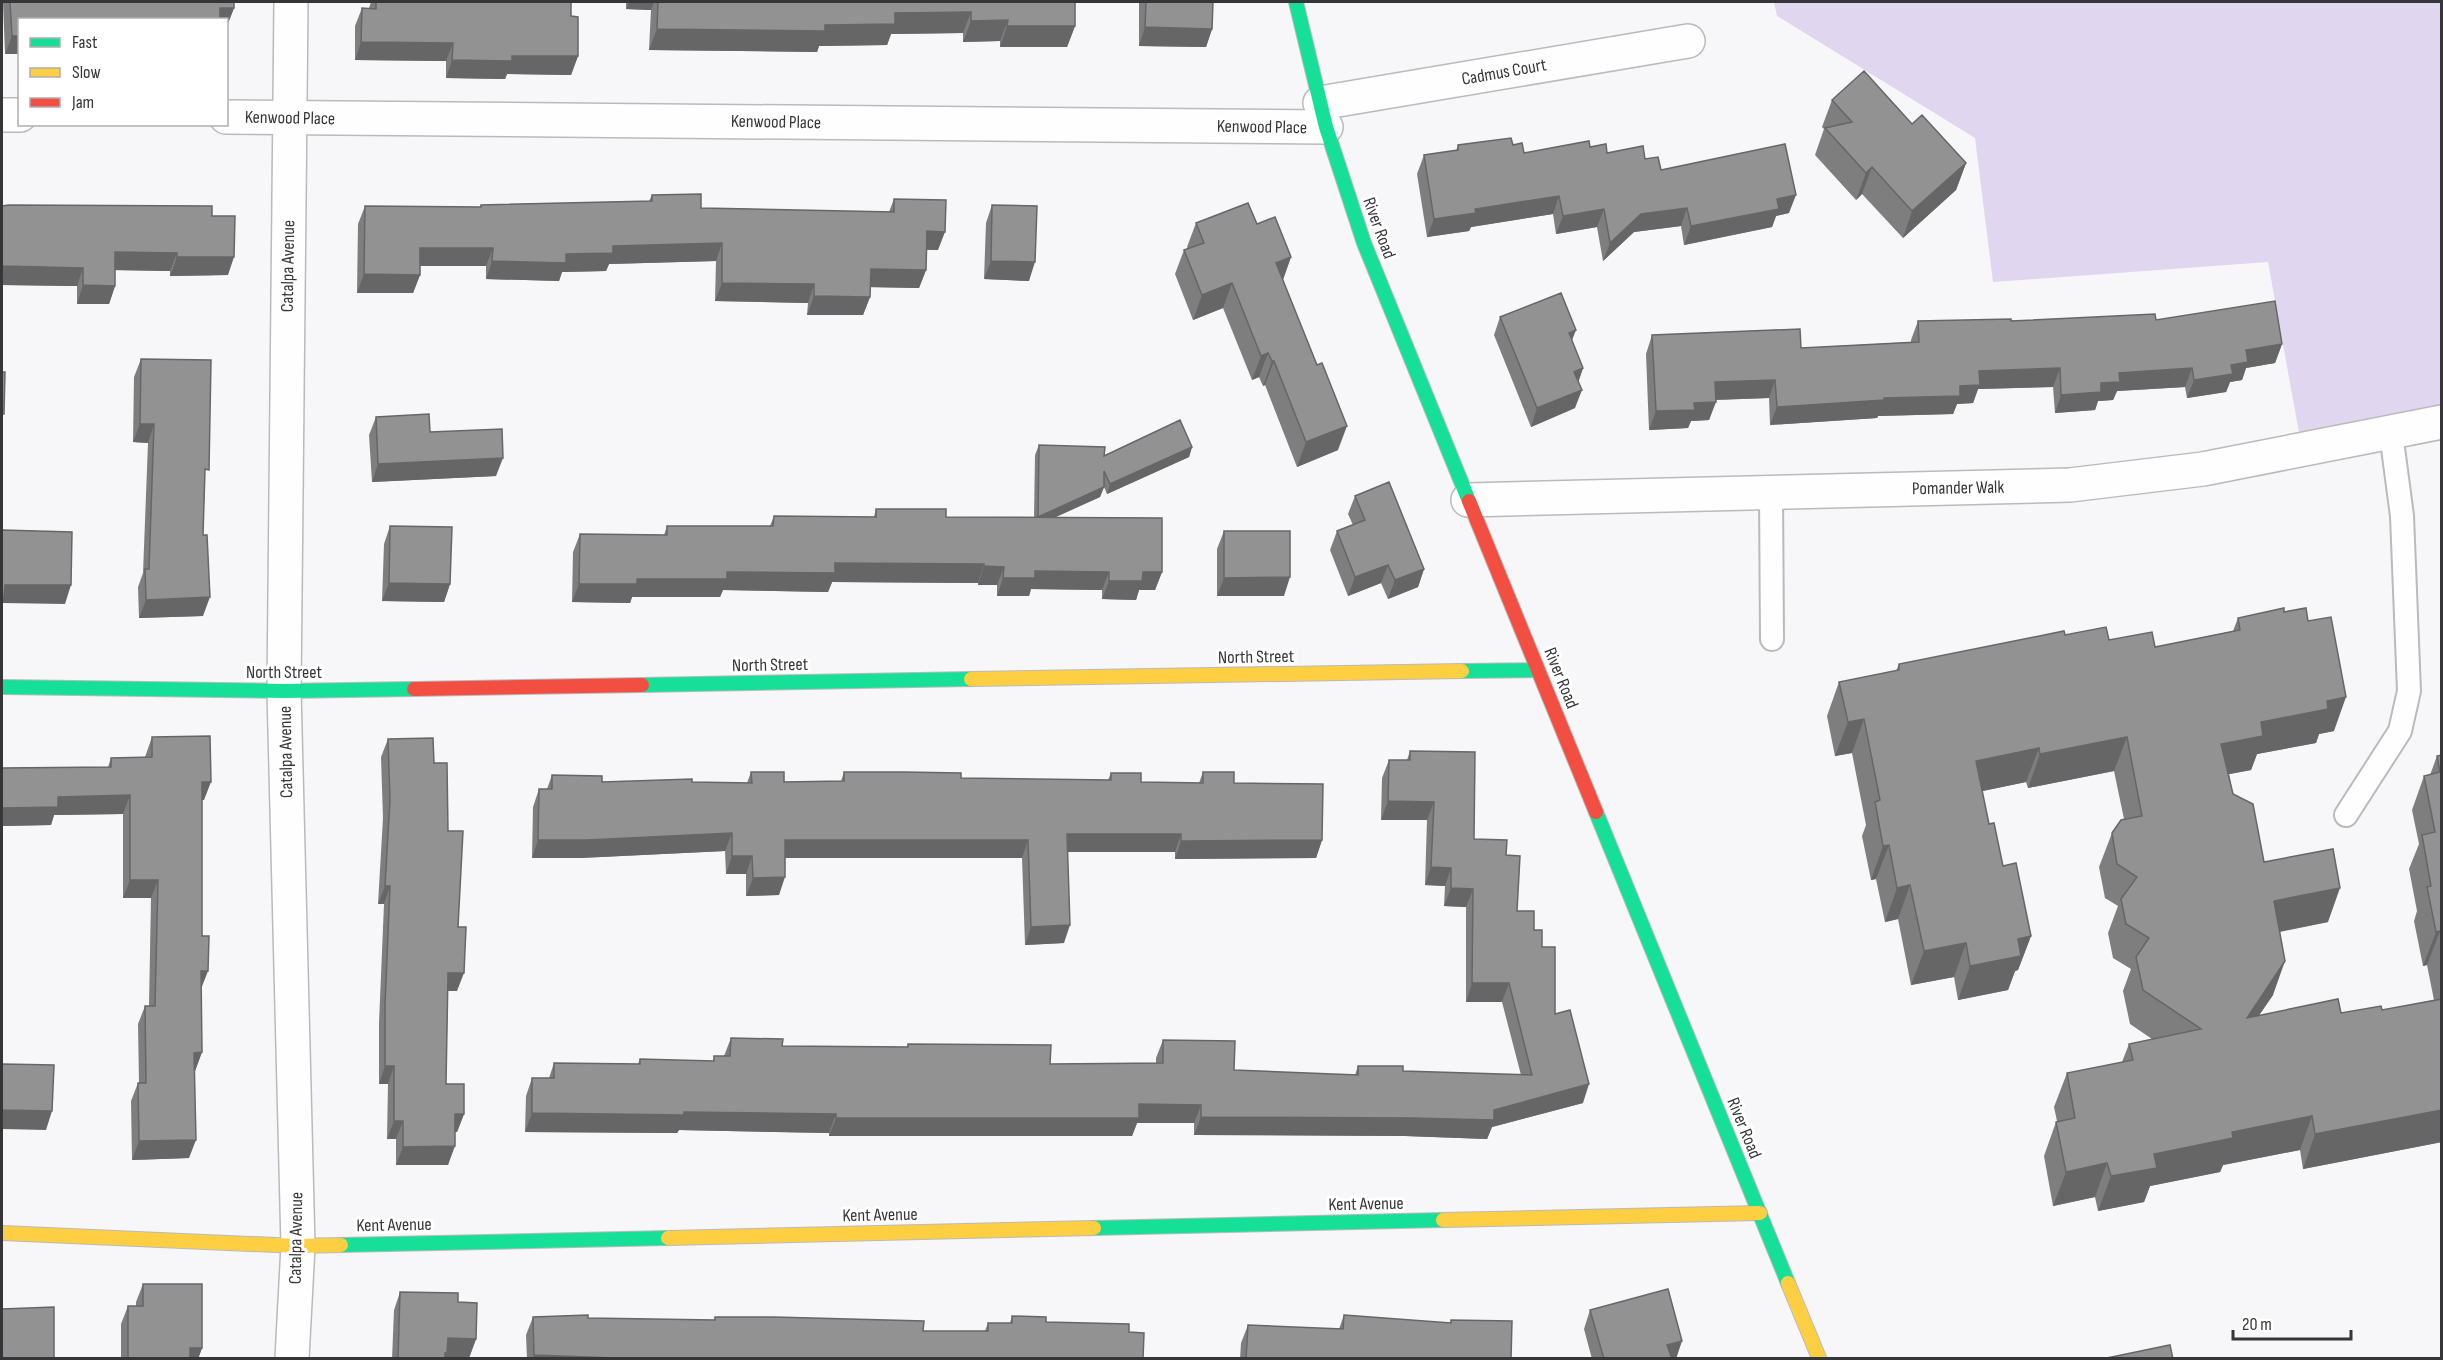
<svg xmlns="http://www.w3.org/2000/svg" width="2443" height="1360" font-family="'Sofia Sans Condensed',sans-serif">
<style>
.park{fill:#e1d6f0}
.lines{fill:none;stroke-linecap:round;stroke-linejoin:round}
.lane-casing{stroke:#bababc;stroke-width:26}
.street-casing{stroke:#bababc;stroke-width:36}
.fast-casing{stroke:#bababc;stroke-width:16}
.slow-casing{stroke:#bababc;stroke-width:16}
.jam-casing{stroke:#bababc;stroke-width:16}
.lane{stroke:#fefefe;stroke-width:22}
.street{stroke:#fefefe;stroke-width:33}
.fast{stroke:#16e098;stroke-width:14}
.slow{stroke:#ffcf43;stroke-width:14}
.jam{stroke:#f24e42;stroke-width:14}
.wall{fill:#7e7e7e}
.shaded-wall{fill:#676667}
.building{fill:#939293;stroke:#676667;stroke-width:1.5}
.labels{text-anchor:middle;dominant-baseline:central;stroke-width:6;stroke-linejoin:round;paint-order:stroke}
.street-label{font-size:18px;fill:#363537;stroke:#fff}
</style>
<rect width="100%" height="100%" fill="#f7f6f9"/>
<path class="park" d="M 1774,2 L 2441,2 L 2441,422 L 2302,449 L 2268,262 L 1993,282 L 1975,138 L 1777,16 Z"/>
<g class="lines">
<defs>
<path id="lane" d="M 1771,493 L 1772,639
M 2346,815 L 2400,731 L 2409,691 L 2402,516 L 2391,433"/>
<path id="street" d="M 291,2 L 284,691 L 298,1246 L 292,1358
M 1320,103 L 1688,41
M 2,115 L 20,115
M 226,117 L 1326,127
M 1468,500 L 2070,485 L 2203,469 L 2442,422"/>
<path id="fast" d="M 1296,2 L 1326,127 L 1364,243 L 1469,501
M 1462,671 L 1538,670
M 642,685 L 971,679
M 2,687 L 284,691 L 414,689
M 1596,812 L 1788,1283
M 1094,1228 L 1443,1220
M 341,1245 L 668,1238"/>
<path id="slow" d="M 971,679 L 1462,671
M 1443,1220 L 1760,1213
M 2,1233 L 298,1246 L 341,1245
M 668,1238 L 1094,1228
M 1788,1283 L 1819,1358"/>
<path id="jam" d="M 1469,501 L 1596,812
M 414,689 L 642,685"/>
</defs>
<use href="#lane" class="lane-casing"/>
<use href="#street" class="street-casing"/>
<use href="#fast" class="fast-casing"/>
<use href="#slow" class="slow-casing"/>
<use href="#jam" class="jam-casing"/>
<use href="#lane" class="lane"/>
<use href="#street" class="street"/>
<use href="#fast" class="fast"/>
<use href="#slow" class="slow"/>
<use href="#jam" class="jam"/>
</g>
<path class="wall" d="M 3,2 L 234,2 L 234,8 L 227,26 L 226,20 L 5,54 Z
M 371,2 L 571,2 L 571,16 L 578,56 L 571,75 L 507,74 L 505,79 L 446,78 L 446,61 L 355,60 L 355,26 L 362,8 L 369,8 Z
M 626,2 L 1075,2 L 1075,26 L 1067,47 L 1000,47 L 1000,41 L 963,42 L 963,33 L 891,34 L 887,45 L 819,46 L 817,52 L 649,50 L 651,10 L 626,9 Z
M 1139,2 L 1213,2 L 1212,29 L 1206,47 L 1139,46 Z
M 1832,100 L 1912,124 L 1966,163 L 1956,190 L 1903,238 L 1862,194 L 1856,200 L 1815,155 L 1824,129 L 1822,127 Z
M 1458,145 L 1513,145 L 1524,153 L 1590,147 L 1607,153 L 1645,159 L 1661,170 L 1789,213 L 1776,216 L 1772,227 L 1684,245 L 1681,226 L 1634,232 L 1603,261 L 1597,227 L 1556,234 L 1553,214 L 1471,227 L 1469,231 L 1427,237 L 1417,174 L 1424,155 L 1456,151 Z
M 652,195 L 701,208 L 889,212 L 894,199 L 938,250 L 926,250 L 926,270 L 919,288 L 870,287 L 870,297 L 863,315 L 807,315 L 808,303 L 715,301 L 716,261 L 609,264 L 606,271 L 562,272 L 559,281 L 486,279 L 486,266 L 420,266 L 420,275 L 413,293 L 357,293 L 358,224 L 365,206 L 480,207 L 481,205 L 649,201 Z
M 992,205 L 1029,281 L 984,279 L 986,223 Z
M 2,206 L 212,216 L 228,275 L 170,276 L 170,271 L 115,270 L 115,286 L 109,304 L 77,304 L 77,286 L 2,285 Z
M 1196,223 L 1257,224 L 1291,257 L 1283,280 L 1338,450 L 1297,467 L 1265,385 L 1263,386 L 1259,377 L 1252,380 L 1223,308 L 1193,320 L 1175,274 L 1184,250 L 1188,249 L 1187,247 Z
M 1500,317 L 1572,340 L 1583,368 L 1578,382 L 1575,408 L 1531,427 L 1494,335 Z
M 2156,320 L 2282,344 L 2275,363 L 2246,368 L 2242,380 L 2230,382 L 2226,392 L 2187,398 L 2185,387 L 2117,391 L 2113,400 L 2098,401 L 2095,410 L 2055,413 L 2053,387 L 1978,389 L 1973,403 L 1957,404 L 1953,414 L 1878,416 L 1877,418 L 1770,425 L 1769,398 L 1716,400 L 1709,420 L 1691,421 L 1688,428 L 1649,430 L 1646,354 L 1652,335 L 1801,348 L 1911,342 L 1911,340 L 1918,321 Z
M 141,359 L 205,479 L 203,535 L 203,616 L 139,618 L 138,587 L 143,573 L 148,443 L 133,442 L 134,377 Z
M 376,417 L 430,432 L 496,476 L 372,482 L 369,435 Z
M 1039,445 L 1104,456 L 1192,447 L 1189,457 L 1107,494 L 1104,487 L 1100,497 L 1055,517 L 1162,572 L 1155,590 L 1139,590 L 1136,600 L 1102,599 L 1102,590 L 1031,589 L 1029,596 L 997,596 L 997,585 L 978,585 L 978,583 L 832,582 L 828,592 L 723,590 L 720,597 L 632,597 L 630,603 L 572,602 L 573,552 L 580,534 L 664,535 L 667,526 L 770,526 L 774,516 L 874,517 L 876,509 L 946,517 L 1034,517 L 1035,455 Z
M 1355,496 L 1424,569 L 1418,587 L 1388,599 L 1381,583 L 1348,596 L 1330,550 L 1337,531 L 1353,525 L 1348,514 Z
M 390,526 L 450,584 L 444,602 L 382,601 L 384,544 Z
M 1224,531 L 1284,596 L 1217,596 L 1217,549 Z
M 2284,612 L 2308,621 L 2334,731 L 2319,734 L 2316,743 L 2257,754 L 2251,770 L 2229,774 L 2233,794 L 2264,862 L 2328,922 L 2280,932 L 2273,995 L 2259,1015 L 2341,1013 L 2382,1010 L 2434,1000 L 2427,965 L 2423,966 L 2414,921 L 2417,911 L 2409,869 L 2419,844 L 2412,810 L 2424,776 L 2430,775 L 2437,756 L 2442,755 L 2442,1142 L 2303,1169 L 2300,1150 L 2223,1165 L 2220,1172 L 2150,1186 L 2144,1202 L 2098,1211 L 2095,1197 L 2053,1206 L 2044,1156 L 2056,1122 L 2057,1121 L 2054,1107 L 2067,1073 L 2122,1062 L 2129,1044 L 2152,1039 L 2130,1024 L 2123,991 L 2131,969 L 2113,958 L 2108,933 L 2118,906 L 2105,898 L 2099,867 L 2112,833 L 2124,819 L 2114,771 L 2028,788 L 2026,782 L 1982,791 L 1989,824 L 2003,866 L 2031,936 L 2018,970 L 2015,971 L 2008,990 L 1958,1000 L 1954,977 L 1911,985 L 1898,919 L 1885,922 L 1876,879 L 1871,880 L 1862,836 L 1866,825 L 1852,753 L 1835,756 L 1827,716 L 1839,682 L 1896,671 L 1899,664 L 2065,635 L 2109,640 L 2155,647 L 2233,631 L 2238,618 Z
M 152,737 L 204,800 L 202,800 L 201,989 L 202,1052 L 195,1071 L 194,1071 L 189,1158 L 132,1160 L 131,1101 L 138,1083 L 139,1083 L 138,1024 L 145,1006 L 149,1006 L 151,898 L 123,898 L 123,814 L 54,815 L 51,825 L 2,826 L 2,768 L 108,767 L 111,758 L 145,757 Z
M 388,739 L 434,763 L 448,831 L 458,927 L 457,991 L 448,991 L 446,1084 L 464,1114 L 457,1132 L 455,1132 L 448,1165 L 396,1165 L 396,1139 L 387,1139 L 388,1084 L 379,1084 L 379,1023 L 384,904 L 378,904 L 383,818 L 381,757 Z
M 1410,751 L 1474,839 L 1506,855 L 1517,911 L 1534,930 L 1542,947 L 1555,1014 L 1583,1103 L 1492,1127 L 1487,1139 L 1405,1136 L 1194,1135 L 1194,1123 L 1137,1123 L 1132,1136 L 829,1136 L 829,1133 L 679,1130 L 677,1133 L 525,1132 L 526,1096 L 532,1078 L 549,1078 L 554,1063 L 638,1064 L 640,1059 L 713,1061 L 714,1056 L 724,1056 L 731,1038 L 782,1046 L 907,1047 L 908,1044 L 1050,1064 L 1156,1063 L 1156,1058 L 1163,1040 L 1234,1070 L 1355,1075 L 1358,1066 L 1403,1071 L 1521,1075 L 1502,1002 L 1466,1002 L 1466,907 L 1444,906 L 1445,886 L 1425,885 L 1427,820 L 1381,820 L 1382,778 L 1389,760 L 1407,760 Z
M 751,772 L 784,782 L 841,781 L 844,772 L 961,778 L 1108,780 L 1111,773 L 1141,782 L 1199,783 L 1203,772 L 1234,783 L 1322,840 L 1316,858 L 1175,859 L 1175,852 L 1068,852 L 1064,943 L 1025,945 L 1022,858 L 785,858 L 779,895 L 746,896 L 746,874 L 726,874 L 725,851 L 580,858 L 532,858 L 533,807 L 539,789 L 547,789 L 552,775 L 602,782 L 747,783 Z
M 143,1284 L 202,1348 L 198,1359 L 121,1359 L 121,1324 L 128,1306 L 136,1306 L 136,1302 Z
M 400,1292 L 458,1302 L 476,1339 L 469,1358 L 446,1357 L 445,1359 L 392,1359 L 394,1310 Z
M 1590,1310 L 1676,1359 L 1592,1359 L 1584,1329 Z
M 1344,1315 L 1450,1323 L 1451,1320 L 1511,1359 L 1240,1359 L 1241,1343 L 1248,1325 L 1339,1329 Z
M 1012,1316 L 1046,1322 L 1129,1332 L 1143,1359 L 527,1359 L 526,1335 L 533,1317 L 714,1320 L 715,1317 L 923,1331 L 985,1331 L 988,1323 L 1010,1323 Z"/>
<path class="shaded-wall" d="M 629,2 L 654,2 L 651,10 L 626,9 Z
M 220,8 L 234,8 L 227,26 L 226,26 L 226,20 L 216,20 Z
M 971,12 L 963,33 L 891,34 L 887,45 L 819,46 L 817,52 L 649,50 L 657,29 L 825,25 L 895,13 Z
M 1008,20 L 1000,41 L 963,42 L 971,21 Z
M 1007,26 L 1075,26 L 1067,47 L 1000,47 Z
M 1145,27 L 1212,29 L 1206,47 L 1139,46 Z
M 12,36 L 20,36 L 20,54 L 5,54 Z
M 361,42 L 453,43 L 446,61 L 355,60 Z
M 512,56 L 578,56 L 571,75 L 507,74 L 505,79 L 446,78 L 452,60 Z
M 1966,163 L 1956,190 L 1903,238 L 1912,211 Z
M 1872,167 L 1862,194 L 1856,200 L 1866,173 Z
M 1796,195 L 1789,213 L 1776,216 L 1772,227 L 1684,245 L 1691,226 L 1777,199 Z
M 1559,196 L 1553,214 L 1471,227 L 1469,231 L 1427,237 L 1434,219 L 1475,209 Z
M 1687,208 L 1681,226 L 1634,232 L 1603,261 L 1610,243 L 1641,214 Z
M 1604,209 L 1597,227 L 1556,234 L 1563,216 Z
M 927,231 L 945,232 L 938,250 L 920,249 Z
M 722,243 L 716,261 L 609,264 L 606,271 L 562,272 L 559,281 L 486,279 L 492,261 L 566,254 L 613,246 Z
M 420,248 L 493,248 L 486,266 L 414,266 Z
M 115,252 L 177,253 L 170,271 L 109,270 Z
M 177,257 L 234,257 L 228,275 L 170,276 Z
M 1291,257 L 1282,282 L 1276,263 Z
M 991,261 L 1035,262 L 1029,281 L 984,279 Z
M 2,266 L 83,268 L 77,286 L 2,285 Z
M 871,269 L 926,270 L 919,288 L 864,287 Z
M 364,274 L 420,275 L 413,293 L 357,293 Z
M 722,283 L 814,284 L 808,303 L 715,301 Z
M 1232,283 L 1223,308 L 1193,320 L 1202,295 Z
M 83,285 L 115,286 L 109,304 L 77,304 Z
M 814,296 L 870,297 L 863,315 L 807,315 Z
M 1576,330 L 1569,348 L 1569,333 Z
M 2282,344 L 2275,363 L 2246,368 L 2242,380 L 2230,382 L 2226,392 L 2187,398 L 2194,380 L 2231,365 L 2246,350 Z
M 1268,353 L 1259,377 L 1252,380 L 1261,356 Z
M 1272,361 L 1274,361 L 1265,385 L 1263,386 Z
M 1583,368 L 1577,386 L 1574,372 Z
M 2060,368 L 2053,387 L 1978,389 L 1973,403 L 1957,404 L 1953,414 L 1878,416 L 1877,418 L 1770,425 L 1777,407 L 1884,398 L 1960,386 L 1979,371 Z
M 2192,368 L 2185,387 L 2117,391 L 2113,400 L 2098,401 L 2095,410 L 2055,413 L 2061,395 L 2101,383 L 2119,373 Z
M 1775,380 L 1769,398 L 1708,400 L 1715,382 Z
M 1582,390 L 1575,408 L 1531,427 L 1537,408 Z
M 1716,402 L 1709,420 L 1691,421 L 1688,428 L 1649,430 L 1656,411 L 1694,403 Z
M 140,424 L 154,424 L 148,443 L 133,442 Z
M 1347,426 L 1338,450 L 1297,467 L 1306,442 Z
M 1192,447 L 1189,457 L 1107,494 L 1110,484 Z
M 503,458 L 496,476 L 372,482 L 378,464 Z
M 1104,487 L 1100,497 L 1034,527 L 1038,517 Z
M 835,563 L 984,564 L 978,583 L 832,582 L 828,592 L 723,590 L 720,597 L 632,597 L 630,603 L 572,602 L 579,584 Z
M 1388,565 L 1381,583 L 1348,596 L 1355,577 Z
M 984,566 L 1004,567 L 997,585 L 978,585 Z
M 1424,569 L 1418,587 L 1388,599 L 1395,580 Z
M 1035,571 L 1109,572 L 1102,590 L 1031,589 L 1029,596 L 997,596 L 1003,578 Z
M 1143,572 L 1162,572 L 1155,590 L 1139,590 L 1136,600 L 1102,599 L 1109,581 Z
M 1290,577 L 1284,596 L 1217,596 L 1224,578 Z
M 389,583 L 450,584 L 444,602 L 382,601 Z
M 5,585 L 71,585 L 65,604 L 2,603 L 2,605 L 2,593 Z
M 210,597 L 203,616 L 139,618 L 146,600 Z
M 2346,697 L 2334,731 L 2319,734 L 2316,743 L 2257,754 L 2251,770 L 2209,778 L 2221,744 L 2261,722 L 2327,701 Z
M 1864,719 L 1852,753 L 1835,756 L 1848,722 Z
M 2127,737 L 2114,771 L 2028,788 L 2040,754 Z
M 2039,748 L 2026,782 L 1964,795 L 1976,761 Z
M 202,782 L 211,782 L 204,800 L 196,800 Z
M 130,795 L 123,814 L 54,815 L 51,825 L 2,826 L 2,808 L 58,797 Z
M 1388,801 L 1434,802 L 1427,820 L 1381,820 Z
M 732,833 L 725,851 L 580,858 L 532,858 L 538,840 Z
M 1067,834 L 1181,834 L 1175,852 L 1061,852 Z
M 785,840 L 1028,840 L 1022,858 L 778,858 Z
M 1322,840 L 1316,858 L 1175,859 L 1181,841 Z
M 1889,845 L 1876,879 L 1871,880 L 1883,846 Z
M 732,856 L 752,856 L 746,874 L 726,874 Z
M 1431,867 L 1451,868 L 1445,886 L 1425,885 Z
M 785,877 L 779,895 L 746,896 L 753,878 Z
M 130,880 L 158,880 L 151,898 L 123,898 Z
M 1910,885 L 1898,919 L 1885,922 L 1897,888 Z
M 385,886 L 390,886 L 384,904 L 378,904 Z
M 1451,888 L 1473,889 L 1466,907 L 1444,906 Z
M 2340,888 L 2328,922 L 2261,935 L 2274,901 Z
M 1070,925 L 1064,943 L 1025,945 L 1031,927 Z
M 2440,931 L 2427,965 L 2423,966 L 2436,932 Z
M 2031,936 L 2018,970 L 2015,971 L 2008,990 L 1958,1000 L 1970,966 L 2018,939 Z
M 1966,943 L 1954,977 L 1911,985 L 1924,951 Z
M 2285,961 L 2273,995 L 2234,1052 L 2247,1018 Z
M 201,971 L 208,971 L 201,989 Z
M 448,973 L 464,973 L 457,991 L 441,991 Z
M 1472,983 L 1509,983 L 1502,1002 L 1466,1002 Z
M 202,1052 L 195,1071 L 187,1071 L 194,1053 Z
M 385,1066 L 394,1066 L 388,1084 L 379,1084 Z
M 1589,1084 L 1583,1103 L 1492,1127 L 1487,1139 L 1405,1136 L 1194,1135 L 1201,1117 L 1494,1110 Z
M 1139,1104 L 1201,1105 L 1194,1123 L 1137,1123 L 1132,1136 L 829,1136 L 836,1118 Z
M 2,1110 L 52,1111 L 46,1130 L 2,1129 Z
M 2442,1110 L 2442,1142 L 2303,1169 L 2315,1134 Z
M 684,1112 L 836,1114 L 829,1133 L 679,1130 L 677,1133 L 525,1132 L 532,1113 Z
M 455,1114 L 464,1114 L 457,1132 L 449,1132 Z
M 2312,1116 L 2300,1150 L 2223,1165 L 2220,1172 L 2150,1186 L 2144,1202 L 2098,1211 L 2111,1176 L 2154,1154 L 2232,1132 Z
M 394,1121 L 403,1121 L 396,1139 L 387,1139 Z
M 196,1140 L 189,1158 L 132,1160 L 139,1141 Z
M 455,1146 L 448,1165 L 396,1165 L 403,1147 Z
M 2107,1163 L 2095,1197 L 2053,1206 L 2066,1172 Z
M 448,1338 L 476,1339 L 469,1358 L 446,1357 L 445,1359 L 443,1359 Z
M 1682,1341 L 1676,1359 L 1662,1359 L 1667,1345 Z
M 190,1348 L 202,1348 L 198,1359 L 186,1359 Z
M 534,1355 L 641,1359 L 533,1359 Z"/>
<path class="building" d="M 10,2 L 234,2 L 234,8 L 220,8 L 220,20 L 20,20 L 20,36 L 12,36 Z
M 376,2 L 571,2 L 571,16 L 578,17 L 578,56 L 512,56 L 512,61 L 452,60 L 453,43 L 361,42 L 362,8 L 376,9 Z
M 658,2 L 1075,2 L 1075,26 L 1007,26 L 1008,20 L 971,21 L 971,12 L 895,13 L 895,24 L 825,25 L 825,31 L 657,29 Z
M 1146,2 L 1213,2 L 1212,29 L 1145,27 Z
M 1864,71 L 1912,124 L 1922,115 L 1966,163 L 1912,211 L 1872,167 L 1866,173 L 1825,128 L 1852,122 L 1832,100 Z
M 1511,138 L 1513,145 L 1522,143 L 1524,153 L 1589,141 L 1590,147 L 1606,144 L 1607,153 L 1643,146 L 1645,159 L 1658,157 L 1661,170 L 1785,144 L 1796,195 L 1777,199 L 1779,209 L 1691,226 L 1687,208 L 1641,214 L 1610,243 L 1604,209 L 1563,216 L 1559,196 L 1475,209 L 1476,213 L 1434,219 L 1424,155 L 1458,150 L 1458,145 Z
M 701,194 L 701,208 L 894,212 L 894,199 L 946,200 L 945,232 L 927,231 L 926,270 L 871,269 L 870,297 L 814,296 L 814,284 L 722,283 L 722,243 L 613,246 L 613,253 L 566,254 L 566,263 L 492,261 L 493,248 L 420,248 L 420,275 L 364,274 L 365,206 L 481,207 L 481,205 L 652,201 L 652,195 Z
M 1248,203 L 1257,224 L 1275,217 L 1291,257 L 1276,263 L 1317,365 L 1322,363 L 1347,426 L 1306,442 L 1274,361 L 1272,361 L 1268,353 L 1261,356 L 1232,283 L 1202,295 L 1184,250 L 1204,243 L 1196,223 Z
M 9,205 L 212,206 L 212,216 L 235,216 L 234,257 L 177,257 L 177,253 L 115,252 L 115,286 L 83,285 L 83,268 L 2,266 L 2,206 Z
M 992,205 L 1037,206 L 1035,262 L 991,261 Z
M 1561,293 L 1576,330 L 1569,333 L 1583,368 L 1574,372 L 1582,390 L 1537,408 L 1500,317 Z
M 2275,301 L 2282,344 L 2246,350 L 2248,362 L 2231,365 L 2233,374 L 2194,380 L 2192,368 L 2119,373 L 2120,382 L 2101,383 L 2101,392 L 2061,395 L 2060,368 L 1979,371 L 1980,385 L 1960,386 L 1960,396 L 1884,398 L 1884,400 L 1777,407 L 1775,380 L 1715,382 L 1716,402 L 1694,403 L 1695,410 L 1656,411 L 1652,335 L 1800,329 L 1801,348 L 1919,342 L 1918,321 L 2011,319 L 2011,321 L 2155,314 L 2156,320 Z
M 141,359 L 211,360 L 209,470 L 205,469 L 203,535 L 207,535 L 210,597 L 146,600 L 145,569 L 149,569 L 154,424 L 140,424 Z
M 2,372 L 5,372 L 4,414 L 2,414 Z
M 429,414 L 430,432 L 502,429 L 503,458 L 378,464 L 376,417 Z
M 1180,420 L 1192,447 L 1110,484 L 1104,471 L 1104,487 L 1038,517 L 1039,445 L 1105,447 L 1104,456 Z
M 1389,482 L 1424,569 L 1395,580 L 1388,565 L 1355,577 L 1337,531 L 1365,520 L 1355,496 Z
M 876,509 L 946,509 L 946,517 L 1162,518 L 1162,572 L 1143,572 L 1142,581 L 1109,581 L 1109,572 L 1035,571 L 1035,578 L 1003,578 L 1004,567 L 984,566 L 984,564 L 835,563 L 835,573 L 727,572 L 727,579 L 637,579 L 637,584 L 579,584 L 580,534 L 667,535 L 667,526 L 773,526 L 774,516 L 876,517 Z
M 390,526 L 452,527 L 450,584 L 389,583 Z
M 2,530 L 72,532 L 71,585 L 5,585 L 4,597 L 2,597 Z
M 1224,531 L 1290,531 L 1290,577 L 1224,578 Z
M 2284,608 L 2284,612 L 2306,608 L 2308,621 L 2331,617 L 2346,697 L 2327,701 L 2328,709 L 2261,722 L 2263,736 L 2221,744 L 2233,794 L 2253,804 L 2264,862 L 2333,849 L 2340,888 L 2274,901 L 2285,961 L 2247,1018 L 2338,999 L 2341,1013 L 2381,1006 L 2382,1010 L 2442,999 L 2442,1110 L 2315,1134 L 2312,1116 L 2232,1132 L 2233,1138 L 2154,1154 L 2157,1168 L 2111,1176 L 2107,1163 L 2066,1172 L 2056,1122 L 2075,1118 L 2067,1073 L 2133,1060 L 2129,1044 L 2201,1029 L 2143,990 L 2136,957 L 2149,938 L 2126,924 L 2121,899 L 2137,877 L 2117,864 L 2112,833 L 2121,820 L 2142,816 L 2127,737 L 2040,754 L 2039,748 L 1976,761 L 1989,824 L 1994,823 L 2003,866 L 2016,863 L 2031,936 L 2018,939 L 2021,956 L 1970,966 L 1966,943 L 1924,951 L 1910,885 L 1897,888 L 1889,845 L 1883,846 L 1875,802 L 1880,800 L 1864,719 L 1848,722 L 1839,682 L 1899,670 L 1899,664 L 2064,631 L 2065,635 L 2106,627 L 2109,640 L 2152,632 L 2155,647 L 2240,630 L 2238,618 Z
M 210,736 L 211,782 L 202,782 L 202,936 L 209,936 L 208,971 L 201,971 L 202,1052 L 194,1053 L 196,1140 L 139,1141 L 138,1083 L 146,1083 L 145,1006 L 155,1006 L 158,880 L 130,880 L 130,795 L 58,797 L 58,807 L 2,808 L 2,768 L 111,767 L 111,758 L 152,757 L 152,737 Z
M 433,738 L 434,763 L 447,763 L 448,831 L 463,831 L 458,927 L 466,927 L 464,973 L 448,973 L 446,1084 L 464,1084 L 464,1114 L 455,1114 L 455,1146 L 403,1147 L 403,1121 L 394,1121 L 394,1066 L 385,1066 L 385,1005 L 390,886 L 385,886 L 390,800 L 388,739 Z
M 1410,751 L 1475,752 L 1474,839 L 1507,840 L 1506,855 L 1520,856 L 1517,911 L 1534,911 L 1534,930 L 1542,930 L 1542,947 L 1555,947 L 1555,1014 L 1570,1010 L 1589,1084 L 1494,1110 L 1494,1120 L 1412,1118 L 1201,1117 L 1201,1105 L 1139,1104 L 1139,1118 L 836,1118 L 836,1114 L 684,1112 L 684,1115 L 532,1113 L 532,1078 L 554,1078 L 554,1063 L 640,1064 L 640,1059 L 714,1061 L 714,1056 L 730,1056 L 731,1038 L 783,1039 L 782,1046 L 908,1047 L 908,1044 L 1051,1045 L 1050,1064 L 1163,1063 L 1163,1040 L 1235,1041 L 1234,1070 L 1358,1075 L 1358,1066 L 1403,1066 L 1403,1071 L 1532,1075 L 1509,983 L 1472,983 L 1473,889 L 1451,888 L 1451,868 L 1431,867 L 1434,802 L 1388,801 L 1389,760 L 1410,760 Z
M 2442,755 L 2442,941 L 2440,931 L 2436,932 L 2427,887 L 2431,886 L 2422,835 L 2435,832 L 2424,776 L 2440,772 L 2437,756 Z
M 751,772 L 784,772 L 784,782 L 844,781 L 844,772 L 903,772 L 961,773 L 961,778 L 1111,780 L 1111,773 L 1141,773 L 1141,782 L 1203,783 L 1203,772 L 1234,772 L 1234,783 L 1323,784 L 1322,840 L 1181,841 L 1181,834 L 1067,834 L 1070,925 L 1031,927 L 1028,840 L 785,840 L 785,877 L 753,878 L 752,856 L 732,856 L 732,833 L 587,840 L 538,840 L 539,789 L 552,789 L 552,775 L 602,776 L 602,782 L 692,779 L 692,782 L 752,783 Z
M 2,1064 L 54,1065 L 52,1111 L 2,1110 Z
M 143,1284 L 202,1284 L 202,1348 L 190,1348 L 190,1359 L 128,1359 L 128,1306 L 143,1306 Z
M 1668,1289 L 1682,1341 L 1667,1345 L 1672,1359 L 1604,1359 L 1590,1310 Z
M 400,1292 L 458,1293 L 458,1302 L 477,1303 L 476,1339 L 448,1338 L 447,1353 L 445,1353 L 445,1359 L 398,1359 Z
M 54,1307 L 54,1359 L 2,1359 L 2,1309 Z
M 588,1315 L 588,1318 L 715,1320 L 715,1317 L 774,1317 L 924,1321 L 923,1331 L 988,1331 L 988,1323 L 1012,1323 L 1012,1316 L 1046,1317 L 1046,1322 L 1129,1324 L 1129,1332 L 1144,1333 L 1143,1359 L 641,1359 L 534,1355 L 533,1317 Z
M 1344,1315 L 1451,1323 L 1451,1320 L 1512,1321 L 1511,1359 L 1246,1359 L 1248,1325 L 1343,1329 Z
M 2170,1345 L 2173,1359 L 2102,1359 Z"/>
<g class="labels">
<g class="street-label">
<text transform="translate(1504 72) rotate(-10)">Cadmus Court</text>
<text transform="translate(290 118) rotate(1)">Kenwood Place</text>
<text transform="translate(776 122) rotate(1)">Kenwood Place</text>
<text transform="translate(1262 127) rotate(1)">Kenwood Place</text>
<text transform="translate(1379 228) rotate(70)">River Road</text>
<text transform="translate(288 266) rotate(-89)">Catalpa Avenue</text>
<text transform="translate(1958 488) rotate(-1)">Pomander Walk</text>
<text transform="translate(1256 657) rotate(-1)">North Street</text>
<text transform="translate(770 665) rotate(-1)">North Street</text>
<text x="284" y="672">North Street</text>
<text transform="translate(1561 678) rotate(68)">River Road</text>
<text transform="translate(286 752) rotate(-91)">Catalpa Avenue</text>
<text transform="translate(1744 1128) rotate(68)">River Road</text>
<text transform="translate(1366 1204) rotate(-1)">Kent Avenue</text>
<text transform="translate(880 1215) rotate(-1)">Kent Avenue</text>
<text transform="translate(394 1225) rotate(-1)">Kent Avenue</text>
<text transform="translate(296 1238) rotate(-89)">Catalpa Avenue</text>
</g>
</g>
<rect width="2443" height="1360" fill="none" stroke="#363537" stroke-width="6"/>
<rect x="18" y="18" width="210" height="108" fill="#ffffff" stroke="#afaeaf" stroke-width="1.5"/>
<rect x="30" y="38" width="30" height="9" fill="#16e098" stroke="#afaeaf" stroke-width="1.5"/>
<text x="72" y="48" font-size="18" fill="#363537">Fast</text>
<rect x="30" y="68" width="30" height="9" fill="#ffcf43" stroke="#afaeaf" stroke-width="1.5"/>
<text x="72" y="78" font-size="18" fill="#363537">Slow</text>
<rect x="30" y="98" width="30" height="9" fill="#f24e42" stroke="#afaeaf" stroke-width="1.5"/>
<text x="72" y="108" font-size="18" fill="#363537">Jam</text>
<path d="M2233 1330v9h118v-9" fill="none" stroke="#363537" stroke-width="3"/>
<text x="2242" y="1330" font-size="18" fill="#363537" stroke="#ffffff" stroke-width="4.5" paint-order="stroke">20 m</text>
</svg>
